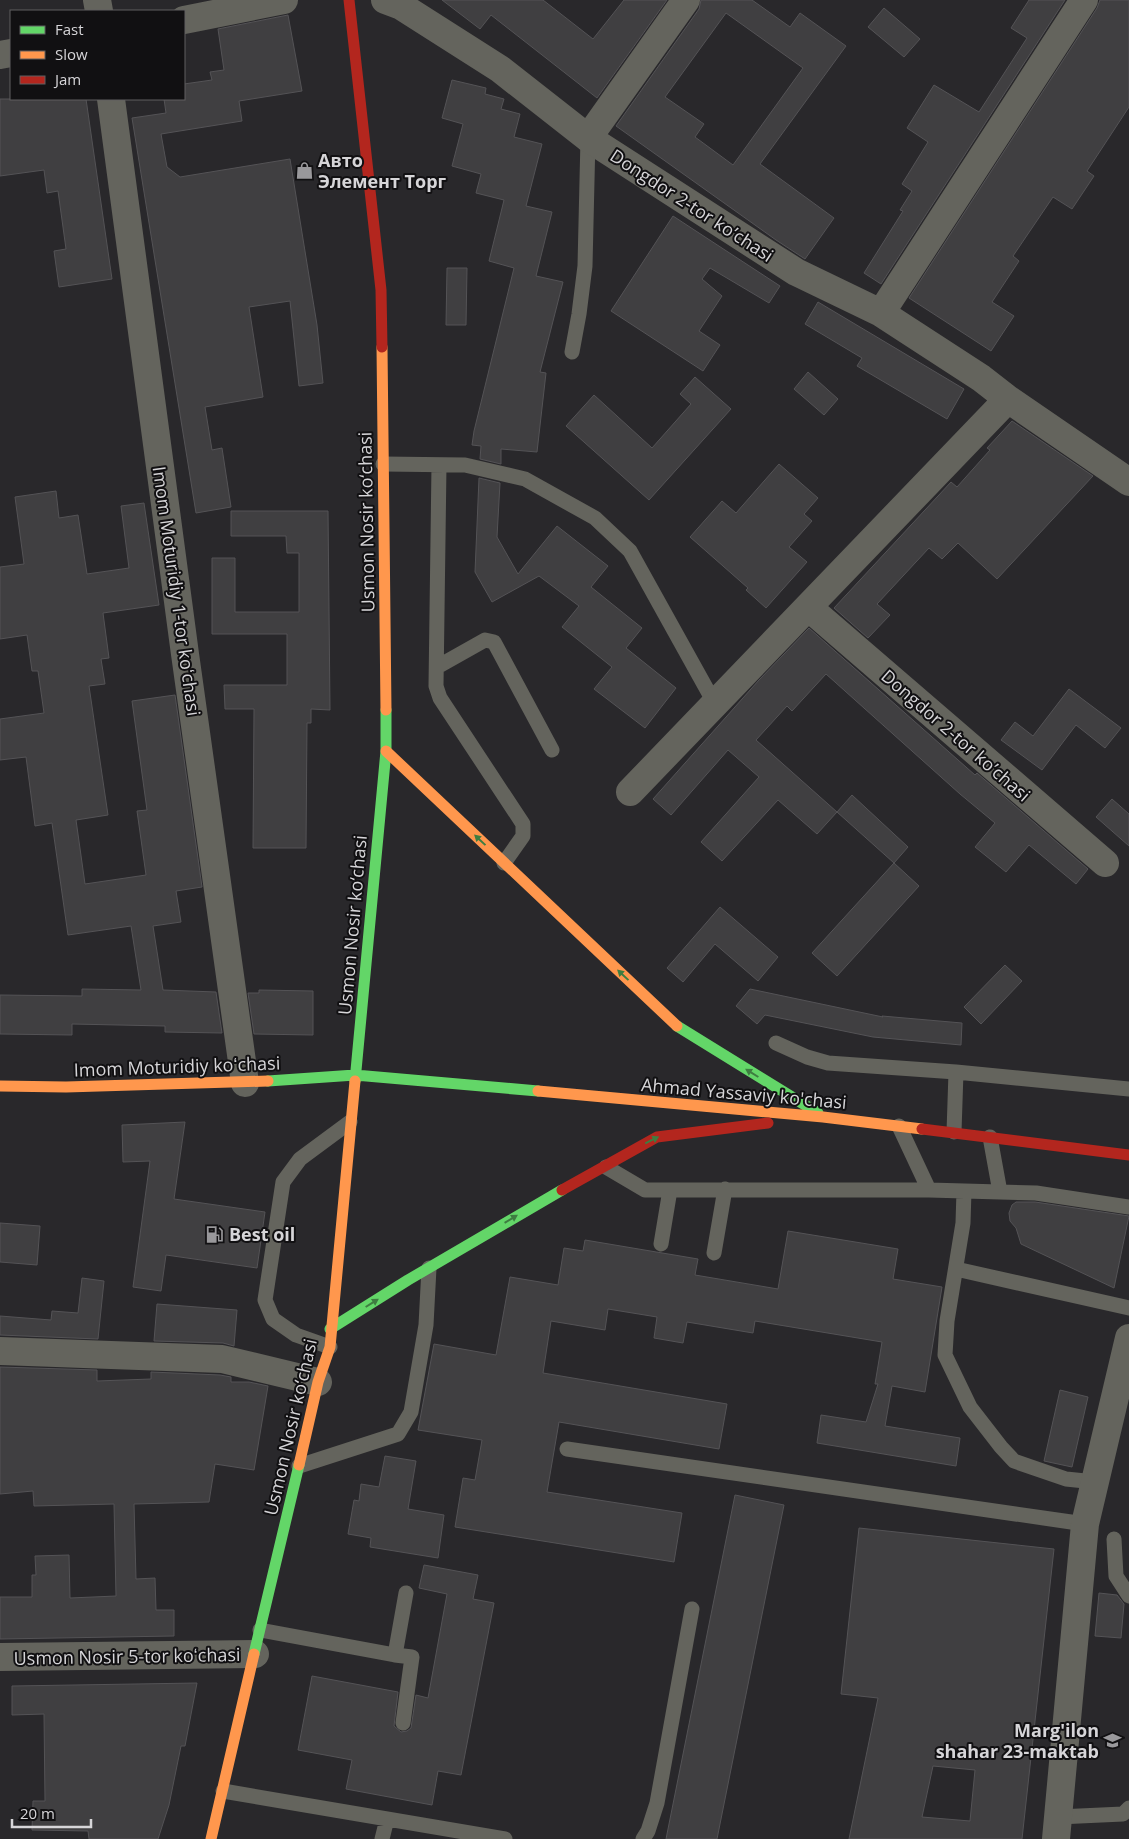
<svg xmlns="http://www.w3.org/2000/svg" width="1129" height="1839" font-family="'Open Sans',sans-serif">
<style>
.building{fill:#403f41;stroke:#545356;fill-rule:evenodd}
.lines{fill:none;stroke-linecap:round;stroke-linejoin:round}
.lane{stroke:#64645d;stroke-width:15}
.street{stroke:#64645d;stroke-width:28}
.fast{stroke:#63d668;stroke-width:11}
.slow{stroke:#ff974d;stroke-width:11}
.jam{stroke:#b3261e;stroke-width:11}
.oneway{fill:#3e7d41}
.labels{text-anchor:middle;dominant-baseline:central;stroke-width:4;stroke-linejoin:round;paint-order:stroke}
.poi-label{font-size:18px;font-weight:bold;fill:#d6d5d8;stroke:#111012;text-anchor:start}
.street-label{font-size:18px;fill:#d6d5d8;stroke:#111012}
</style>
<rect width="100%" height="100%" fill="#29282b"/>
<path class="building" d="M 442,0 L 543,0 L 593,39 L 624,0 L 667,0 L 597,98 L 491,15 L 480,29 Z
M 701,0 L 752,0 L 790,27 L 800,13 L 846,46 L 760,164 L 834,218 L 805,259 L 776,240 L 616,126 L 699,9 ZM 726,13 L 803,68 L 733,165 L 695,137 L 704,124 L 665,97 Z
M 1029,0 L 1065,0 L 881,284 L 864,273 L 903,211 L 900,210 L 912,191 L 902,184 L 928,142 L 907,128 L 934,85 L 979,112 L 1027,38 L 1011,28 Z
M 1100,0 L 1129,0 L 1129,107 L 1087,171 L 1094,176 L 1072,209 L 1053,197 L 1013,256 L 1019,261 L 992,302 L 1014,316 L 991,351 L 909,298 L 1097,8 Z
M 884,8 L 920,39 L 904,57 L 868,27 Z
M 288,15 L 302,91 L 239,101 L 242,121 L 161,134 L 167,167 L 180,177 L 290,159 L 317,325 L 323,383 L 299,386 L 290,301 L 249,307 L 263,397 L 205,407 L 212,450 L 222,448 L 231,507 L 196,513 L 132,118 L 166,113 L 164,99 L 184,99 L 184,84 L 212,80 L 210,72 L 224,70 L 218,29 Z
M 452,80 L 486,88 L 485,94 L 504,99 L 501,109 L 520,114 L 514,137 L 542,144 L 526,206 L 552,212 L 536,276 L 563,282 L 540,372 L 546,373 L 537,452 L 501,449 L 501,464 L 480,459 L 481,446 L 472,445 L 474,431 L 514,268 L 489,261 L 504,200 L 476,193 L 481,174 L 452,166 L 463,124 L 442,118 Z
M 0,99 L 86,99 L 112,279 L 59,287 L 54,251 L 66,249 L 58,191 L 47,193 L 44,170 L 0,176 Z
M 673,216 L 780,286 L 769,303 L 710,268 L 702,279 L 722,296 L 699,331 L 720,345 L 703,371 L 611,311 Z
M 447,268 L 467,268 L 466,325 L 446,325 Z
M 818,302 L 964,389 L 947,419 L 857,366 L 862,358 L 805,324 Z
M 808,372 L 838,399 L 824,415 L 794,389 Z
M 695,377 L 731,409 L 649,500 L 566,426 L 594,395 L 652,448 L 691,404 L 680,394 Z
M 1012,421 L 1093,476 L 997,579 L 958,543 L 942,559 L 929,548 L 877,604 L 890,615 L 868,638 L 834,608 L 951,482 L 957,487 L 990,450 L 987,448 Z
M 779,464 L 818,498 L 804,514 L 812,521 L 789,547 L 807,562 L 766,608 L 746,590 L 748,588 L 690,537 L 722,501 L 736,513 Z
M 479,478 L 500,483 L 497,537 L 518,574 L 557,526 L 608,566 L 591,587 L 642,628 L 626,648 L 676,688 L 645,728 L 594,689 L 612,667 L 562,627 L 579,606 L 539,576 L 492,602 L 475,572 Z
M 56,491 L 59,518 L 78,515 L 87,574 L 129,568 L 121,506 L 144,503 L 159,605 L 103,613 L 109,658 L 101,659 L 105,684 L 89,686 L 108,815 L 76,820 L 85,884 L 146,875 L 137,811 L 147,810 L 132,701 L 175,695 L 202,887 L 176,891 L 181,922 L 153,926 L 163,990 L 216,992 L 222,1033 L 165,1032 L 165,1026 L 72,1024 L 72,1035 L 0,1034 L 0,995 L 82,996 L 82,989 L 141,990 L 131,926 L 68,935 L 52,823 L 35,826 L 26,757 L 0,760 L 0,719 L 44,713 L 38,671 L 32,671 L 27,635 L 0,639 L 0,567 L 24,564 L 15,497 Z
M 231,511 L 328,511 L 330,710 L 311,709 L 311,723 L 307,723 L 306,848 L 253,848 L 254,709 L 225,709 L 224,685 L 287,685 L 287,634 L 212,634 L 212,558 L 235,558 L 235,612 L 299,612 L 299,553 L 287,553 L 286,536 L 231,536 Z
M 809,628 L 975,775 L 977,773 L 1088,869 L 1076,884 L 1029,845 L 1006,872 L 975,847 L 995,823 L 960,794 L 826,674 L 792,711 L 787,706 L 756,740 L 837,812 L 852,795 L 908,847 L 894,863 L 837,812 L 817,834 L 778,800 L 722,861 L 701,842 L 759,777 L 728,750 L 671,815 L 653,799 L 759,680 Z
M 1069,689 L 1121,728 L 1105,748 L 1076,725 L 1042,770 L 1001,740 L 1015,722 L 1033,736 Z
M 1112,799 L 1129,814 L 1129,846 L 1096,817 Z
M 894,863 L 919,886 L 837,976 L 812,953 Z
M 720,907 L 778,957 L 758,981 L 715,944 L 683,982 L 667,968 Z
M 1005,965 L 1022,981 L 981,1024 L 964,1007 Z
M 750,989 L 883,1017 L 882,1016 L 962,1023 L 961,1045 L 873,1037 L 765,1015 L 757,1024 L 736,1006 Z
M 259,990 L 313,991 L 313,1035 L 254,1034 L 248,993 L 259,993 Z
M 185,1122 L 174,1199 L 265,1212 L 257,1268 L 166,1255 L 161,1291 L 133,1287 L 150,1161 L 123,1162 L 122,1125 Z
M 1016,1202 L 1035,1202 L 1129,1216 L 1114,1288 L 1021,1244 L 1016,1228 L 1010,1221 L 1009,1213 L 1012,1205 Z
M 0,1223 L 40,1226 L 37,1265 L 0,1262 Z
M 788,1231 L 898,1249 L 893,1279 L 942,1287 L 925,1392 L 892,1386 L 885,1426 L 960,1438 L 956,1466 L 817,1443 L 821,1415 L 866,1422 L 878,1384 L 875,1384 L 882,1342 L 755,1321 L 753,1333 L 687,1322 L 683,1343 L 654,1338 L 657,1317 L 608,1309 L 605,1330 L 551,1321 L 543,1373 L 727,1404 L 719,1449 L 559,1422 L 547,1492 L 682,1513 L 674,1562 L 455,1527 L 463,1478 L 475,1480 L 482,1440 L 418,1430 L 434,1344 L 496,1355 L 510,1277 L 558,1285 L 564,1248 L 583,1251 L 585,1240 L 698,1259 L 695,1275 L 778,1289 Z
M 82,1278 L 104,1281 L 98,1339 L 0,1335 L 0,1316 L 51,1320 L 52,1311 L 78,1313 Z
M 157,1304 L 237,1310 L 234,1346 L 223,1343 L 154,1341 Z
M 0,1367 L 97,1370 L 97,1381 L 151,1379 L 151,1372 L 220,1375 L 231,1377 L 231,1382 L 249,1382 L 268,1386 L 254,1470 L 215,1464 L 209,1502 L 134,1504 L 136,1579 L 155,1578 L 156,1610 L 174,1610 L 174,1636 L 0,1639 L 0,1597 L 32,1597 L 32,1575 L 36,1575 L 35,1556 L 69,1555 L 70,1598 L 116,1596 L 114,1504 L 34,1506 L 33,1491 L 0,1494 Z
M 1060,1390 L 1088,1397 L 1072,1467 L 1044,1461 Z
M 385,1456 L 416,1461 L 408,1509 L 444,1515 L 438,1558 L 370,1547 L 371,1538 L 348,1534 L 354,1500 L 359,1501 L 361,1484 L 379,1487 Z
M 735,1495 L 784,1505 L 717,1839 L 666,1839 Z
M 859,1528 L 1054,1549 L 1022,1839 L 849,1839 L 878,1698 L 841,1694 ZM 933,1766 L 975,1770 L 970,1821 L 922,1817 Z
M 424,1565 L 478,1575 L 473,1599 L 494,1603 L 461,1775 L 438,1771 L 432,1805 L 346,1789 L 352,1760 L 298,1750 L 312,1676 L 398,1692 L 394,1726 L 401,1732 L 407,1731 L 411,1728 L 416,1695 L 428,1698 L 447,1594 L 419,1588 Z
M 1099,1593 L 1117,1595 L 1124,1604 L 1121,1638 L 1095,1636 Z
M 197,1683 L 185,1746 L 181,1746 L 169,1805 L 158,1839 L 89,1839 L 88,1831 L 32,1830 L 33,1801 L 45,1801 L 44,1714 L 12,1715 L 12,1686 Z"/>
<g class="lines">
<path class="lane" d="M 572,352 L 579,314 L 585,266 L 588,138
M 383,464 L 465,465 L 525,479 L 595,518 L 630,551 L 715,704
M 439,465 L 436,686 L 440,698 L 523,824 L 523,836 L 504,863
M 437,667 L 485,640 L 494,642 L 552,750
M 776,1043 L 807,1057 L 828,1063 L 956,1072 L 1129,1089
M 899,1126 L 929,1190
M 954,1132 L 956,1072
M 990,1137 L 1000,1192
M 606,1167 L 645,1190 L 929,1190 L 1036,1193 L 1129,1207
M 964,1191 L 963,1223 L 947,1321 L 945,1355 L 970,1407 L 1001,1447 L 1014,1461 L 1066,1479 L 1095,1482
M 661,1244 L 670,1190
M 714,1253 L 725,1189
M 956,1269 L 1129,1308
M 330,1347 L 296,1335 L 273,1319 L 265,1300 L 283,1182 L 300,1159 L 350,1122
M 567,1449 L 1085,1524
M 299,1466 L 398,1434 L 411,1412 L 426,1325 L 429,1268
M 1114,1539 L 1116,1576 L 1129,1596
M 260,1630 L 395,1655 L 406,1593
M 395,1655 L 412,1657 L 403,1723
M 223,1791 L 505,1839
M 1058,1817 L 1123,1814 L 1129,1808
M 382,1839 L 387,1819
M 643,1839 L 648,1831 L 657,1803 L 692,1609"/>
<path class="street" d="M 97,0 L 99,11
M 385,0 L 401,6 L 500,69 L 588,138 L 796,272 L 881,313 L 981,378 L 1008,399 L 1129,482
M 184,20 L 284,0
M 0,55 L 11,53
M 111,99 L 185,654 L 245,1083
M 588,138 L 686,0
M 881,313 L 1084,0
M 808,607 L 1105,863
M 630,792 L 1008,399
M 0,1351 L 222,1359 L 318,1382
M 0,1657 L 255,1654
M 1056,1839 L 1085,1524 L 1129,1338"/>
<path class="fast" d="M 677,1026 L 818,1113
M 268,1081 L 355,1075 L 538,1091
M 355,1081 L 386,751 L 386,710
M 330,1329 L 408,1280 L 562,1190
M 254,1654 L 299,1465"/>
<path class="slow" d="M 382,347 L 386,710
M 386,751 L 677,1026
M 0,1086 L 66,1087 L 268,1081
M 538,1091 L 823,1117 L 922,1129
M 299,1465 L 318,1382 L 330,1347 L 355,1081
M 211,1839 L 254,1654"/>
<path class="jam" d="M 349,0 L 381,290 L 382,347
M 922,1129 L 1129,1155
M 562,1190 L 657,1137 L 768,1123"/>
</g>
<defs><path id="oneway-solid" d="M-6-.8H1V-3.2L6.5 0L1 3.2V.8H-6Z" transform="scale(1.25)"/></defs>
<g class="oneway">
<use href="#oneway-solid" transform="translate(480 840) rotate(-137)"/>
<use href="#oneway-solid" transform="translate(623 975) rotate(-137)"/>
<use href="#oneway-solid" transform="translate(752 1073) rotate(-148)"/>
<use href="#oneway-solid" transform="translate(652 1140) rotate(-26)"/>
<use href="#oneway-solid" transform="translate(511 1219) rotate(-31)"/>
<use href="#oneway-solid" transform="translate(372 1303) rotate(-32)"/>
</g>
<defs>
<symbol id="shop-bare" viewBox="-9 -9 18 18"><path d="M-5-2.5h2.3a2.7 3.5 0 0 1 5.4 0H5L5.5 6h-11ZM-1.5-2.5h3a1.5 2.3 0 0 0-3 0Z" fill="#99989b" stroke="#111012" stroke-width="2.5" paint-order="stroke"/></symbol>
<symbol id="fuel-bare" viewBox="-9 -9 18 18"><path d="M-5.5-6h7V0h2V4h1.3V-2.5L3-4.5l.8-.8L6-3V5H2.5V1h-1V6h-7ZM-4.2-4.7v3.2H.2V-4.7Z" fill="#99989b" stroke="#111012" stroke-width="2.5" paint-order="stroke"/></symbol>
<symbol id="school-bare" viewBox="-9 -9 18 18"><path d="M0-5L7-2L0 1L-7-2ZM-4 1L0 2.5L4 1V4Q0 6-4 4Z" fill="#99989b" stroke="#111012" stroke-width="2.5" paint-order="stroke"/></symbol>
</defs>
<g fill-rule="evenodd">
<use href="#shop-bare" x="292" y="158" width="25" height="25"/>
<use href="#fuel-bare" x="202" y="1222" width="25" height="25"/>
<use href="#school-bare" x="1100" y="1728" width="25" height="25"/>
</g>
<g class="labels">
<g class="poi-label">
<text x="318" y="160">Авто<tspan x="318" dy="21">Элемент Торг</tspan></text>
<text x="229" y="1234">Best oil</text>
<text x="1099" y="1730" text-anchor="end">Marg'ilon<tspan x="1099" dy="21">shahar 23-maktab</tspan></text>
</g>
<g class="street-label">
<text transform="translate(692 205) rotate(33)">Dongdor 2-tor koʼchasi</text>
<text transform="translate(366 522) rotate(-91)">Usmon Nosir ko‘chasi</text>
<text transform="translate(177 591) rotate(82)">Imom Moturidiy 1-tor koʻchasi</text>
<text transform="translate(956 735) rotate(41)">Dongdor 2-tor koʼchasi</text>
<text transform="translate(352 925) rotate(-85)">Usmon Nosir ko‘chasi</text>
<text transform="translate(177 1066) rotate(-2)">Imom Moturidiy koʻchasi</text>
<text transform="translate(744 1093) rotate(5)">Ahmad Yassaviy ko'chasi</text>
<text transform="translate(290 1427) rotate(-77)">Usmon Nosir ko‘chasi</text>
<text transform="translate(127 1656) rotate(-1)">Usmon Nosir 5-tor koʻchasi</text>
</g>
</g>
<rect x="10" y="10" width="175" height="90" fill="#111012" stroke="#605f61"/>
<rect x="20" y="26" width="25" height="8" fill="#63d668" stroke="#605f61"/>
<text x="55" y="35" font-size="15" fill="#d6d5d8">Fast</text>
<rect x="20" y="51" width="25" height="8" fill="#ff974d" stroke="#605f61"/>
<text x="55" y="60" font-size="15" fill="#d6d5d8">Slow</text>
<rect x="20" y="76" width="25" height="8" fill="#b3261e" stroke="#605f61"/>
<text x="55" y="85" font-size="15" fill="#d6d5d8">Jam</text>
<path d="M12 1819v8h79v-8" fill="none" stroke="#d6d5d8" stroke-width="2.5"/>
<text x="20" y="1819" font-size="15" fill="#d6d5d8" stroke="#111012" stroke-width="4" paint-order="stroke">20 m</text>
</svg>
